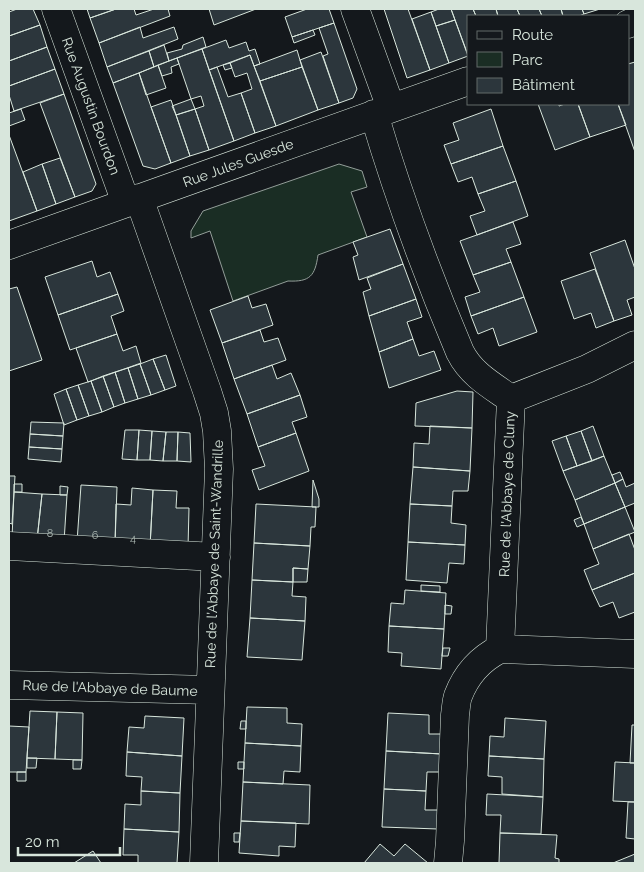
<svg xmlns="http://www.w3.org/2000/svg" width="644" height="872" font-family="Raleway,sans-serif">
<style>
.green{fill:#1a2d24;stroke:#939e99}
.building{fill:#2c363c;stroke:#d8e6dc}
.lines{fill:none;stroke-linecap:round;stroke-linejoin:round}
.minor-casing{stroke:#d8e6dc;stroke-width:29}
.minor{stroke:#14181c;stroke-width:28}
.labels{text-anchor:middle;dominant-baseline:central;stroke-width:4;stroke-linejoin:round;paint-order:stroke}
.number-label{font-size:11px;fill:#adbab4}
.street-label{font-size:14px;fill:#d8e6dc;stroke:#14181c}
</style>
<rect width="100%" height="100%" fill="#14181c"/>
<path class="green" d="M 339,164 L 362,171 L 367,187 L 351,192 L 367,237 L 318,255 C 315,276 310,282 288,281 L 233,301 L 210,231 L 191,238 L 191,231 L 203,211 Z"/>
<path class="building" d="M 17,9 L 33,9 L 40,25 L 9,36 L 9,12 Z
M 87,9 L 116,9 L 90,18 Z
M 116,9 L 134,9 L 136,15 L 154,9 L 168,9 L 170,16 L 99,43 L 90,18 Z
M 209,9 L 256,9 L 214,25 Z
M 307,9 L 329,9 L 334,23 L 292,37 L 285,17 Z
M 384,9 L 408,9 L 430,70 L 407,78 Z
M 439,9 L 451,9 L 455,20 L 436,26 L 431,12 Z
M 451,9 L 473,9 L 476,16 L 468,16 L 468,55 Z
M 473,9 L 496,9 L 498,16 L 476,16 Z
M 496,9 L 517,9 L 520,16 L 498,16 Z
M 517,9 L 539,9 L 542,16 L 520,16 Z
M 539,9 L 561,9 L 563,16 L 542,16 Z
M 561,9 L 582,9 L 584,14 L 579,16 L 563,16 Z
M 582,9 L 600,9 L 584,14 Z
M 431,12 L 449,63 L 430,70 L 412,19 Z
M 455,20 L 468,56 L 449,63 L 436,26 Z
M 334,23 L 357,89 L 353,98 L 339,103 L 323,56 L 328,54 L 319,28 Z
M 40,25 L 47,47 L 9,61 L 9,36 Z
M 140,27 L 143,38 L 174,27 L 178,39 L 107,67 L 99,43 Z
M 313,30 L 315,35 L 294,43 L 292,37 Z
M 203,37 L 206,47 L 169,61 L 167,53 L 182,49 L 183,45 Z
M 226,40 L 229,48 L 246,42 L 249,51 L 255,49 L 260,64 L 254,66 L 250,55 L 209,70 L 202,49 Z
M 164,45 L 169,61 L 154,67 L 149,51 Z
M 47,47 L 55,69 L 9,86 L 9,61 Z
M 202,49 L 234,141 L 209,150 L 195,109 L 204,106 L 201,96 L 191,99 L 177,58 Z
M 297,50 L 302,67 L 260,81 L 254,66 Z
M 149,51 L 154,67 L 113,83 L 107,67 Z
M 321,52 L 339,103 L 318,110 L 300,60 Z
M 250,55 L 276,126 L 255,133 L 241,93 L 252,89 L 247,73 L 235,77 L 230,63 Z
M 177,58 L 179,64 L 171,67 L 172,73 L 162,76 L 158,65 Z
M 635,62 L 635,152 L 618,104 L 628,104 L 628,64 Z
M 230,63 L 232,68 L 225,70 L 223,65 Z
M 158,65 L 166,88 L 146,95 L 139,73 Z
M 217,67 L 228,97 L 241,93 L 255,133 L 234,141 L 209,70 Z
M 302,67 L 318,110 L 276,126 L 260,81 Z
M 55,69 L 64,94 L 14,111 L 9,95 L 9,86 Z
M 139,73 L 171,163 L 155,169 L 143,166 L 113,83 Z
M 64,94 L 96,184 L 92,191 L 75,197 L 40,103 Z
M 191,99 L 195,109 L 176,115 L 172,106 Z
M 171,100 L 190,156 L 171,163 L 151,107 Z
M 538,104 L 559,104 L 559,106 L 565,104 L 578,104 L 590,137 L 555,150 Z
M 578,104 L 618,104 L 626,125 L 590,137 Z
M 21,109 L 25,120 L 9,126 L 9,113 Z
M 195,109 L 209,150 L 190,156 L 176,115 Z
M 491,109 L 503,146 L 451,164 L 444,145 L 459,140 L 453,123 Z
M 9,135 L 37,211 L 9,221 Z
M 503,146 L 516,181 L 478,194 L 472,177 L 458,182 L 451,164 Z
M 60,158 L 75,197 L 56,204 L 42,164 Z
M 42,164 L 56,204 L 37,211 L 23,172 Z
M 516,181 L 528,216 L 477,235 L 470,216 L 485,211 L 478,194 Z
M 513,222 L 521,244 L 506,249 L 511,262 L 473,275 L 460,241 Z
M 390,229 L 403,264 L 359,280 L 353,257 L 358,255 L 353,242 Z
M 625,240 L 635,269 L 635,297 L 627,300 L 632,315 L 614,321 L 590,253 Z
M 92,261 L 97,277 L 110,272 L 118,294 L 58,315 L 45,277 Z
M 511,262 L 524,297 L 471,316 L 465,297 L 480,292 L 473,275 Z
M 403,264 L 416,299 L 369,316 L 363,292 L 371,289 L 367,278 Z
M 595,269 L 614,321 L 596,328 L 591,313 L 574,319 L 561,281 Z
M 17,287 L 42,360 L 9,371 L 9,289 Z
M 118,294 L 124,311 L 111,316 L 117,334 L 70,350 L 58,315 Z
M 248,296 L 252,308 L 266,304 L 273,325 L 222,343 L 210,310 Z
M 524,297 L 537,332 L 499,346 L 493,328 L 478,334 L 471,316 Z
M 416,299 L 422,317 L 407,322 L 413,339 L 379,352 L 369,316 Z
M 260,330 L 264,342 L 278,338 L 286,360 L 234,379 L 222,343 Z
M 117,334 L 123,351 L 136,346 L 141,363 L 88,382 L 76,348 Z
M 413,339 L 419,356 L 434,351 L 441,370 L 389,388 L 379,352 Z
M 166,355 L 176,386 L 165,390 L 153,359 Z
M 153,359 L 165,390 L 151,395 L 140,364 Z
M 140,364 L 151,395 L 138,399 L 128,368 Z
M 272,365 L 277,379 L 291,373 L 300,395 L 247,414 L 234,379 Z
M 128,368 L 138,399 L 125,403 L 115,372 Z
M 115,372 L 125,403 L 114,407 L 103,376 Z
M 103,376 L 114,407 L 102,412 L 91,381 Z
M 91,381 L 102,412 L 89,416 L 78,385 Z
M 78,385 L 89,416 L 77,420 L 66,389 Z
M 66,389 L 77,420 L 64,425 L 54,394 Z
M 457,391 L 473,392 L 472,428 L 415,426 L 416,403 Z
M 300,395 L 307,417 L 292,422 L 296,433 L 258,447 L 247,414 Z
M 31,422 L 64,423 L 63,436 L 30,434 Z
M 430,426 L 472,428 L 470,471 L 413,467 L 414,443 L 429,444 Z
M 593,426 L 604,456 L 592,461 L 581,431 Z
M 125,430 L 139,430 L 137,460 L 122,459 Z
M 139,430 L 152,431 L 150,460 L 137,460 Z
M 152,431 L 166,432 L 163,461 L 150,460 Z
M 581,431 L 592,461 L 577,466 L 566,436 Z
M 166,432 L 178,432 L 177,461 L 163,461 Z
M 178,432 L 190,433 L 191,462 L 177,461 Z
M 296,433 L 309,471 L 259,490 L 252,470 L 265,466 L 258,447 Z
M 30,434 L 63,436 L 62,449 L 29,447 Z
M 566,436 L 577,466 L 563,471 L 552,441 Z
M 29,447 L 62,449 L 61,462 L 28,459 Z
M 604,456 L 615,483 L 575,500 L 563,471 Z
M 413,467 L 470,471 L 468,491 L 453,491 L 452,506 L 410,504 Z
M 620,472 L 623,479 L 615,483 L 612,475 Z
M 9,476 L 15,476 L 12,524 L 9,523 Z
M 623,479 L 626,487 L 635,483 L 635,503 L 625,507 L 615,483 Z
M 313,480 L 319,499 L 319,507 L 312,507 Z
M 615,483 L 625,507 L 584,524 L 575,500 Z
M 14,484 L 22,484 L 22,492 L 14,492 Z
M 81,485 L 117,487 L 115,544 L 77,542 Z
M 60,486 L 68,487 L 67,495 L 60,495 Z
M 132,488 L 153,490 L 150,547 L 115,544 L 116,504 L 131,505 Z
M 153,490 L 177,491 L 176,508 L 189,508 L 188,548 L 150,547 Z
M 14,492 L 42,494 L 37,540 L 12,538 Z
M 42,494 L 67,495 L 64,542 L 37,540 Z
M 256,504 L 316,507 L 315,527 L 311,527 L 310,546 L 254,543 Z
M 410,504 L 452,506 L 451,523 L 466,525 L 465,545 L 408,542 Z
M 625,507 L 635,532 L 593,549 L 584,524 Z
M 581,517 L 584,524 L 577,527 L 574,520 Z
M 629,534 L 635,550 L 635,573 L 592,590 L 584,570 L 599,564 L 593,549 Z
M 408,542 L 465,545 L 464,564 L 449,563 L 447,583 L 406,580 Z
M 254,543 L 310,546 L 308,569 L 293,568 L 293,582 L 252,580 Z
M 293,568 L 308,569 L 307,582 L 293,582 Z
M 635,573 L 635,612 L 619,618 L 613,602 L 600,607 L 592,590 Z
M 252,580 L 293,582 L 292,596 L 306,597 L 305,621 L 250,618 Z
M 421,585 L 440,586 L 440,592 L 421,591 Z
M 405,590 L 446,593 L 444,629 L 389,626 L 391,603 L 404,604 Z
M 445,605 L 452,606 L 451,614 L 445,614 Z
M 250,618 L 305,621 L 302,660 L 247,657 Z
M 389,626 L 444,629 L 441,669 L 401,666 L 402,653 L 388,652 Z
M 443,648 L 450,648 L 448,656 L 442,656 Z
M 247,707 L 287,708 L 287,723 L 302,724 L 301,746 L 245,743 Z
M 30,711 L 57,712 L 55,759 L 27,758 Z
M 57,712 L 83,713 L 82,760 L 55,759 Z
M 388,713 L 429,715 L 429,734 L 443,734 L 442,754 L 386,751 Z
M 145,716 L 184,718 L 182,756 L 127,752 L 129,727 L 144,728 Z
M 505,718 L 546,721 L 544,759 L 489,756 L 490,736 L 504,737 Z
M 241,721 L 246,721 L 246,729 L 240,729 Z
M 632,725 L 635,725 L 635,763 L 630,763 Z
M 9,726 L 29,727 L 26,772 L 9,772 Z
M 245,743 L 301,746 L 300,772 L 284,771 L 283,784 L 243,782 Z
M 386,751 L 442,754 L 441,772 L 427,772 L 426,791 L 384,789 Z
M 127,752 L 182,756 L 180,793 L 141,791 L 142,777 L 126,776 Z
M 489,756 L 544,759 L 543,797 L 502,794 L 502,777 L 488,776 Z
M 27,758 L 37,758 L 36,768 L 27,768 Z
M 73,760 L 82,760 L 81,769 L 73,769 Z
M 238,762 L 244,762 L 244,769 L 238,769 Z
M 615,762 L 635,763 L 635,802 L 613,801 Z
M 17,772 L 26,772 L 26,781 L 17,781 Z
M 243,782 L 310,785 L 309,824 L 241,821 Z
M 384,789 L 426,791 L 425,810 L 439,810 L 438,829 L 382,827 Z
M 141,791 L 180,793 L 179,832 L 124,829 L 125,804 L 141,805 Z
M 487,794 L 543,797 L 541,834 L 500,833 L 501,815 L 486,815 Z
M 628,802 L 635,802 L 635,839 L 626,838 Z
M 241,821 L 296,823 L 295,847 L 279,846 L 279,856 L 239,853 Z
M 124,829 L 179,832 L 177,863 L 138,863 L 138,855 L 123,855 Z
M 234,833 L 240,833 L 239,842 L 234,842 Z
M 500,833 L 557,835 L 555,858 L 559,859 L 559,863 L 499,863 Z
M 380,844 L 394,856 L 405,844 L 428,863 L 364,863 Z
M 93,851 L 101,863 L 74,863 Z
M 635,854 L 635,863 L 613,863 Z"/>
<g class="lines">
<defs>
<path id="minor" d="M 56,9 L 126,203
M 355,9 L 391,108
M 628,24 L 635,21
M 374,114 C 398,195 427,274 460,352 C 471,374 491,385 511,399 L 500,649 C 480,659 466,675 458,696 C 456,702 456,709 455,715 L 450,841 L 448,863
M 139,198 L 207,391 L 214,413 L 217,431 L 219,469 L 204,863
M 9,245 L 468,81
M 511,399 L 587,369 L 635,345
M 9,546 L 216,557
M 500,649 L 635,654
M 9,685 L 210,690"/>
</defs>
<use href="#minor" class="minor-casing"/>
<use href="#minor" class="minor"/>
</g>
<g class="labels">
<g class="number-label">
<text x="50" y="533">8</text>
<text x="95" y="535">6</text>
<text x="133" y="538">4</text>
</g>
<g class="street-label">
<text transform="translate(91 106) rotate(70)">Rue Augustin Bourdon</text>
<text transform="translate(238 163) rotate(-20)">Rue Jules Guesde</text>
<text transform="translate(507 494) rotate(-88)">Rue de l'Abbaye de Cluny</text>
<text transform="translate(214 554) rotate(-88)">Rue de l'Abbaye de Saint-Wandrille</text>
<text transform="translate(110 688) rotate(2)">Rue de l'Abbaye de Baume</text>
</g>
</g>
<rect width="644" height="872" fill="none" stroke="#d8e6dc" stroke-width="20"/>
<rect x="467" y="15" width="162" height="90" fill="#14181c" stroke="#626a69"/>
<rect x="477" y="31" width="25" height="8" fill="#14181c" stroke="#626a69"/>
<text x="512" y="40" font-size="15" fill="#d8e6dc">Route</text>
<rect x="477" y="52" width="25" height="15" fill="#1a2d24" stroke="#626a69"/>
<text x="512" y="65" font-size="15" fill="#d8e6dc">Parc</text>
<rect x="477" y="78" width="25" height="15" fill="#2c363c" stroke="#626a69"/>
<text x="512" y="90" font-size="15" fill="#d8e6dc">Bâtiment</text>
<path d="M18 847v8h102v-8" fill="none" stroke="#d8e6dc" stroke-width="2.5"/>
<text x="25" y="847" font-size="15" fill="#d8e6dc" stroke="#14181c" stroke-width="4" paint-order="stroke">20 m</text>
</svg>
